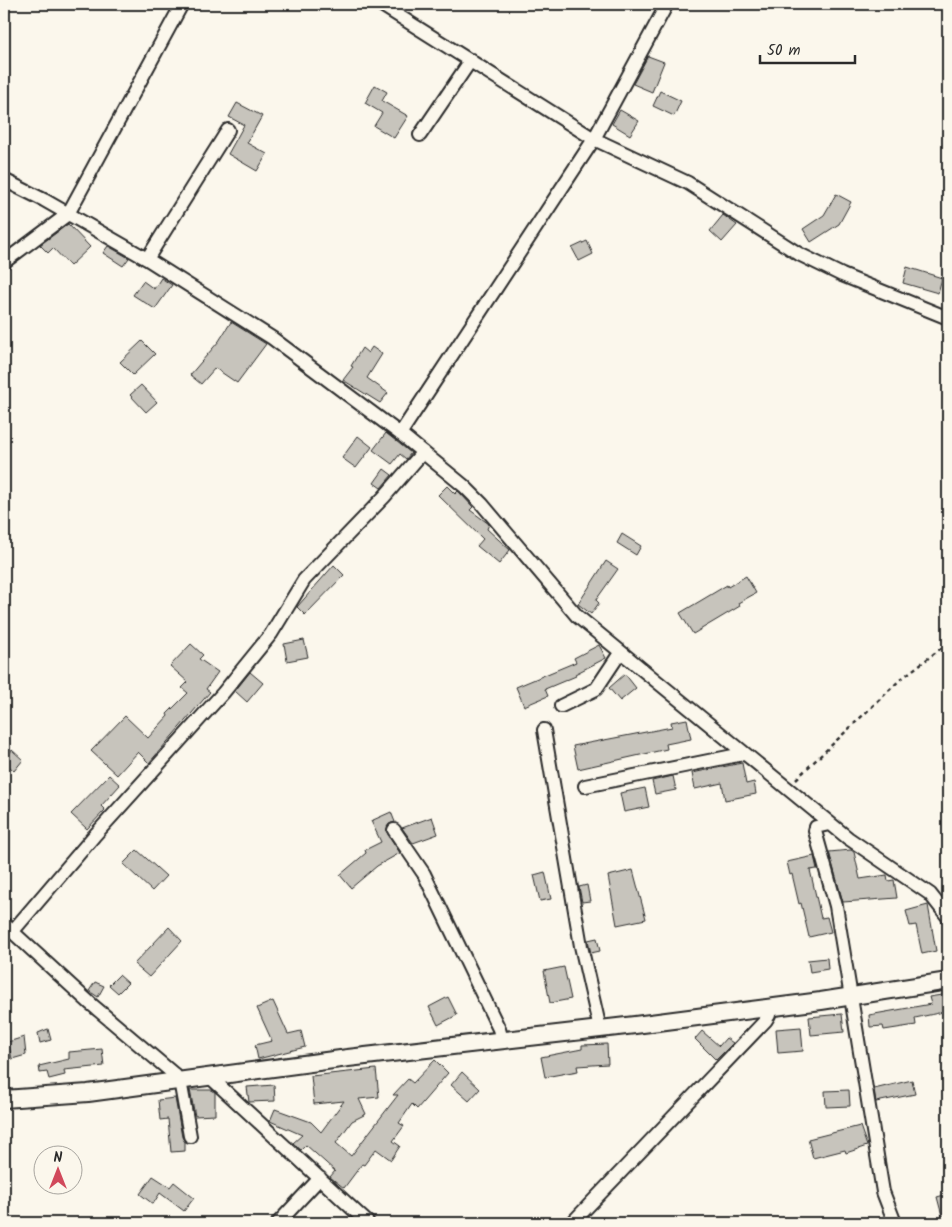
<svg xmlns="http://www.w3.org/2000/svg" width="952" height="1227" font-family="Kalam,sans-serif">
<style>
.building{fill:#c7c4bc;stroke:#2b2b2b}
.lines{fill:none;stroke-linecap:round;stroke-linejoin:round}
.minor-casing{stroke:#2b2b2b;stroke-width:16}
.tertiary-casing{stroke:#2b2b2b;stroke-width:20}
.path{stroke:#2b2b2b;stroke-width:2.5;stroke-dasharray:4 4;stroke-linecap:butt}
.minor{stroke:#fbf7ec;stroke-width:12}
.tertiary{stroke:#fbf7ec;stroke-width:16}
</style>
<rect width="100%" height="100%" fill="#fbf7ec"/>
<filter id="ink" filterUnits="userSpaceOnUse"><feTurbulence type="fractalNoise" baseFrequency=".02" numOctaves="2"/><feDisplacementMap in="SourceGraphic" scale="10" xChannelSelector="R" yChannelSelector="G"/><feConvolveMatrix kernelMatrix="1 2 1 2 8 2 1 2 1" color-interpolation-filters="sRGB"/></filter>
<g filter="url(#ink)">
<path class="building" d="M 648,56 L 664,62 L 652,92 L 633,84 Z
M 375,85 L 387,92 L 382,101 L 408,116 L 394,138 L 374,126 L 382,113 L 365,103 Z
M 660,91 L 681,101 L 674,116 L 653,106 Z
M 237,103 L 262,116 L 247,143 L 267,154 L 257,171 L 228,154 L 244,125 L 229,117 Z
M 620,110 L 639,121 L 630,135 L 612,124 Z
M 836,194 L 851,202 L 839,224 L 811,242 L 803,229 L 824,215 Z
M 723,215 L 737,225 L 722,242 L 710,231 Z
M 68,224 L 90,247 L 70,266 L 53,248 L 48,253 L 40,245 Z
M 587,241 L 593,254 L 579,261 L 572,248 Z
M 108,246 L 129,258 L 123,266 L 103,253 Z
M 907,267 L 942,278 L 938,293 L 903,283 Z
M 161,278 L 172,285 L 155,309 L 133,295 L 143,281 L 154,289 Z
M 231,322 L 266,344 L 237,383 L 215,368 L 201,384 L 190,375 L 219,341 Z
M 142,341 L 155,354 L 133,375 L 120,362 Z
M 372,347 L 382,354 L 367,378 L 388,393 L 380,403 L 343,380 L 353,367 L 351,366 L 362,348 L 368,353 Z
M 141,385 L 157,402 L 146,412 L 130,395 Z
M 386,433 L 411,453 L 406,459 L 400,454 L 392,464 L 373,450 Z
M 358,436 L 372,447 L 356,468 L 342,458 Z
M 384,469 L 392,475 L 381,488 L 374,483 Z
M 447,486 L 455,494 L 458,491 L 461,494 L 473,507 L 470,510 L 489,524 L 487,529 L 510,550 L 499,564 L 477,546 L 483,539 L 438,495 Z
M 622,534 L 641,546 L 636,555 L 617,543 Z
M 606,561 L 618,569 L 596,600 L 599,603 L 591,614 L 578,604 Z
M 334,565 L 344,575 L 305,615 L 297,607 Z
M 746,576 L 756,593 L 738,603 L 740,606 L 693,634 L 680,613 L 727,585 L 728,587 Z
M 304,640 L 308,657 L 287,661 L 284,644 Z
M 191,644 L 203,655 L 199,659 L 218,672 L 206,689 L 210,692 L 149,763 L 138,752 L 117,775 L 91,751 L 125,716 L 148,738 L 168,716 L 167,714 L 188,693 L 182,688 L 188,682 L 170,666 Z
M 599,645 L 606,658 L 575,674 L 576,676 L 545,689 L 548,696 L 524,706 L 516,687 L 576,662 L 574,658 Z
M 250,672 L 263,683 L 247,702 L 235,691 Z
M 625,674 L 636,688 L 620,701 L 609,688 Z
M 687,719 L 691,739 L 666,744 L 667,749 L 578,769 L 573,746 L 672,727 L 671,722 Z
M 12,750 L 23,760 L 14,771 L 4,761 Z
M 742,763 L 746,784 L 754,782 L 756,794 L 725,800 L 722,783 L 695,789 L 692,773 Z
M 109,775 L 120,785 L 101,806 L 105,810 L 87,829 L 71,814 Z
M 673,776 L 676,790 L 655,794 L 652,781 Z
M 645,788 L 649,807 L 624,812 L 620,793 Z
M 391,812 L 395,822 L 389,824 L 386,831 L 400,853 L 377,866 L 351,888 L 340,875 L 366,853 L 365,850 L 381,842 L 371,821 Z
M 432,817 L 438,834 L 413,843 L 402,828 Z
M 137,850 L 166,876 L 152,891 L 123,864 Z
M 851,850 L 854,852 L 860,879 L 887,875 L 888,881 L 894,880 L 897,898 L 843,902 L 829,852 Z
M 814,856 L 817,869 L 810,870 L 821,918 L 827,917 L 831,932 L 809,937 L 801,903 L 799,904 L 792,874 L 790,875 L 787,862 Z
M 633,870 L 646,919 L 617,925 L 608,876 Z
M 545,872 L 551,899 L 540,901 L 534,875 Z
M 587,885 L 590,901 L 582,902 L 579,887 Z
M 928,905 L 936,951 L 922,954 L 916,925 L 910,926 L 906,911 Z
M 169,927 L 182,941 L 149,977 L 134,964 Z
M 597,938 L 600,951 L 591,953 L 588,940 Z
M 827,958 L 828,969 L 810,972 L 808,960 Z
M 564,967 L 571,999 L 550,1003 L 544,971 Z
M 119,975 L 128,983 L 118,993 L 109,985 Z
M 95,982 L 104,986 L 98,997 L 89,991 Z
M 948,994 L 948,1011 L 915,1018 L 916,1025 L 884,1030 L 883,1026 L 870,1027 L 869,1015 L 931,1004 L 929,997 Z
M 448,997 L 457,1015 L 438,1025 L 429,1007 Z
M 273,1001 L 288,1034 L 301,1031 L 305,1047 L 258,1059 L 255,1045 L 272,1041 L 257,1008 Z
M 842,1014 L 844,1032 L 811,1035 L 809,1017 Z
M 801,1027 L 803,1051 L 778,1053 L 776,1029 Z
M 48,1029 L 51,1040 L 40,1043 L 38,1033 Z
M 702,1031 L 719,1046 L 726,1038 L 733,1043 L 716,1060 L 695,1039 Z
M 24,1037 L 26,1055 L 12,1059 L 8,1042 Z
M 607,1044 L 608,1064 L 577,1066 L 578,1071 L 545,1077 L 541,1057 L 582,1049 L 582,1045 Z
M 102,1049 L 104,1066 L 64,1070 L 65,1075 L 49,1079 L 47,1072 L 40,1073 L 39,1066 L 69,1059 L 69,1052 Z
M 435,1060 L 448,1073 L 417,1109 L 412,1104 L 399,1123 L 404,1126 L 393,1141 L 400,1146 L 391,1160 L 376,1149 L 364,1165 L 362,1164 L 344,1188 L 330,1177 L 335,1171 L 306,1145 L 301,1150 L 293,1143 L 302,1135 L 270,1121 L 275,1109 L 311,1122 L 321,1132 L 344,1101 L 314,1104 L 311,1076 L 376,1069 L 379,1097 L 359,1099 L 366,1114 L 352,1121 L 336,1143 L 351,1156 L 398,1095 L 393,1095 L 408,1079 L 413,1083 Z
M 462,1072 L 480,1089 L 469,1101 L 451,1085 Z
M 912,1080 L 915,1094 L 876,1102 L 874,1089 Z
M 274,1085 L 275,1101 L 249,1102 L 247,1087 Z
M 190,1090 L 212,1090 L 215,1092 L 215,1115 L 195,1116 Z
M 849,1090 L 850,1106 L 826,1107 L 825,1091 Z
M 175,1098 L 182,1137 L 185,1142 L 185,1151 L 171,1152 L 168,1119 L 160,1120 L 158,1100 Z
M 860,1126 L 867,1146 L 846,1153 L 845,1150 L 813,1158 L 808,1139 Z
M 153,1176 L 170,1187 L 174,1182 L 194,1198 L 184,1211 L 160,1193 L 153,1204 L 140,1194 Z
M 948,1194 L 948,1223 L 944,1223 L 937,1197 Z"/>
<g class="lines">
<defs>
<path id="minor" d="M 380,4 L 594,139 L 688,183 L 799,254 L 842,275 L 948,318
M 420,135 L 471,60
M 4,180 L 44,200 L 147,259 L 272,338 L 403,436 L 464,486 L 482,504 L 577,616 L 848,838 L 930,894 L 948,917
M 147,259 L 228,130
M 4,262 L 68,214 L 182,4
M 400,434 L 594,139 L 667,4
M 561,706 L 596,689 L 620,653
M 544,730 L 581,946 L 600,1029
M 585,786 L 743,754
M 829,824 L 816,827 L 815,831 L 836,906 L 883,1192 L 895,1223
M 394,830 L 424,874 L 499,1029 L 502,1040
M 4,924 L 91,1004 L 175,1075 L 181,1086 L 190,1136
M 12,932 L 94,836 L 223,693 L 271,634 L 304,580 L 384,497 L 423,452
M 210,1077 L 368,1223
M 278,1223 L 320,1178
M 572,1223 L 766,1020 L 769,1015 L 769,1008"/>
<path id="tertiary" d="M 4,1099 L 88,1093 L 348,1058 L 635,1025 L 821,1001 L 948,981"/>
</defs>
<use href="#minor" class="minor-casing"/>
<use href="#tertiary" class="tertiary-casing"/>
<path class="path" d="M 796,779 L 901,679 L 948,643"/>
<use href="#minor" class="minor"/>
<use href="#tertiary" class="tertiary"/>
</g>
</g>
<rect width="952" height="1227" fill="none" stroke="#fbf7ec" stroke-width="20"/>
<rect x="10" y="10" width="932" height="1207" fill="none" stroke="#2b2b2b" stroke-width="2" filter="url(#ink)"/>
<g transform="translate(58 1170)"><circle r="24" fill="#fbf7ec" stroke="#a8a59f"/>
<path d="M0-4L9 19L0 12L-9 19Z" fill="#d1495b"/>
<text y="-8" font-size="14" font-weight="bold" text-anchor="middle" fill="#2b2b2b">N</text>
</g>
<path d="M760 55v8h95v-8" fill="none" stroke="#2b2b2b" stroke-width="2.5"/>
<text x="767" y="55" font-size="15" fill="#2b2b2b" stroke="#fbf7ec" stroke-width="4" paint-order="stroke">50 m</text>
</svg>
